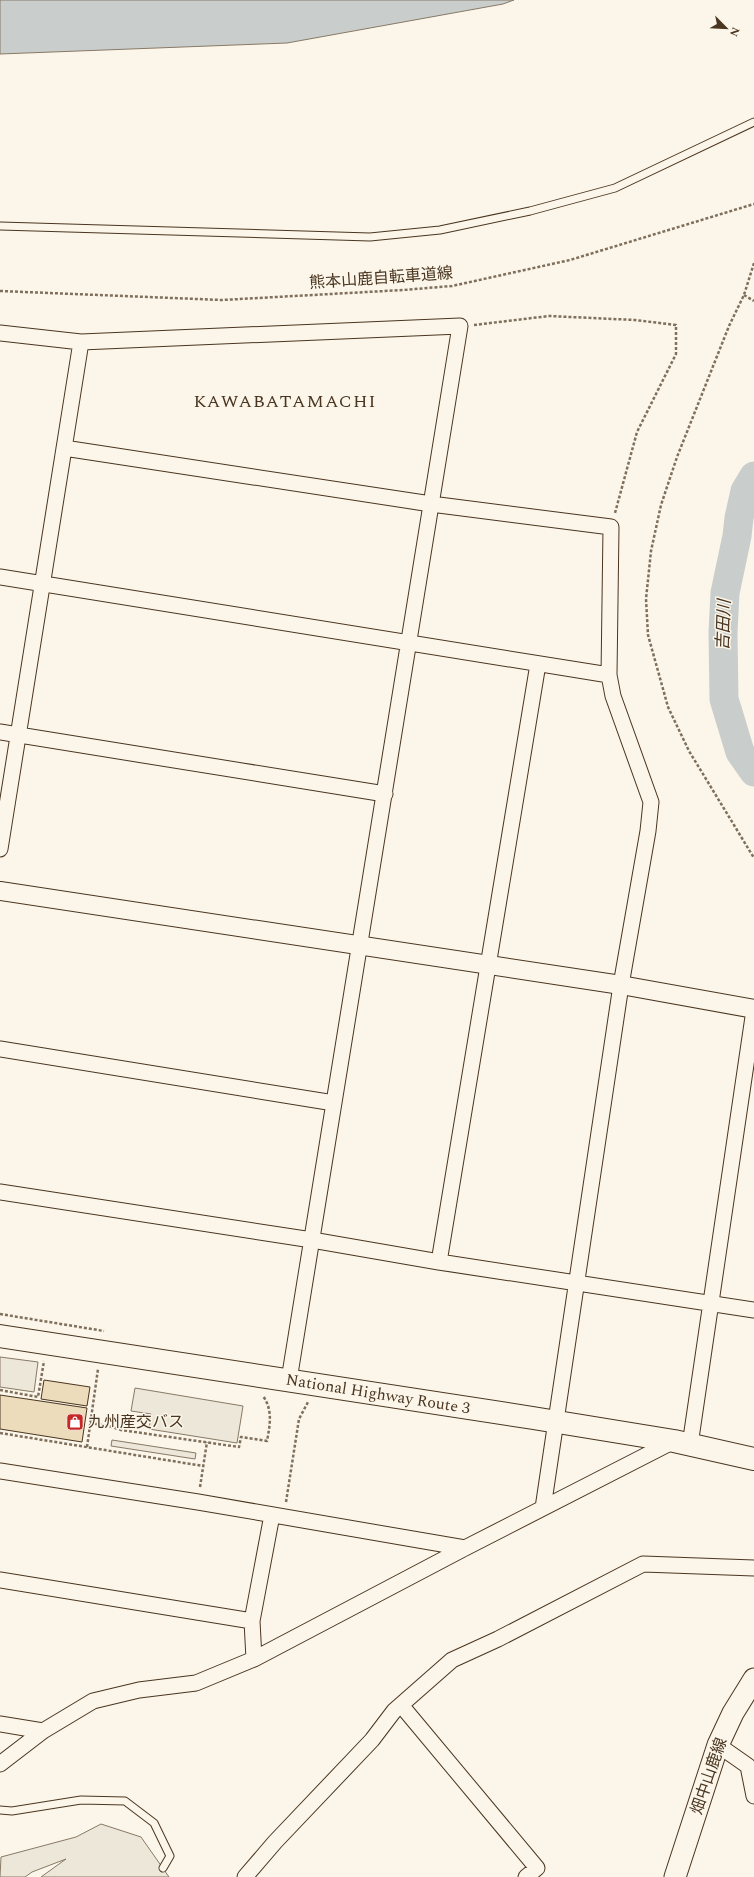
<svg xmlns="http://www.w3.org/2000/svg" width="754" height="1877" font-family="Spectral,'Noto Sans JP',serif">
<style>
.parking{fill:#ede7d9;stroke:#887966}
.water{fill:#c9cecd;stroke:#887966}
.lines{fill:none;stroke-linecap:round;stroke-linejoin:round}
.river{stroke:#c9cecd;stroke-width:29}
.building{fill:#ecdcbc;stroke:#4a3520}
.service-casing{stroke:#4a3520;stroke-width:9}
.minor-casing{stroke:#4a3520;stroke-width:17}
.tertiary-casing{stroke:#4a3520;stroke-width:20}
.secondary-casing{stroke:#4a3520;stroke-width:23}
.trunk-casing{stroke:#4a3520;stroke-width:24}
.path{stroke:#7f6f5c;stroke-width:2.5;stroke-dasharray:3 2;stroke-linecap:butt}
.service{stroke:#fbf6e9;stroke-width:7}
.minor{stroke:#fbf6e9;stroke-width:15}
.tertiary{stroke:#fbf6e9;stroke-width:18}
.secondary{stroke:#fbf6e9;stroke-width:21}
.trunk{stroke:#fbf6e9;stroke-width:22}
.labels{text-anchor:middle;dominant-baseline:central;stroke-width:3;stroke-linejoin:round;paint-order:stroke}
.street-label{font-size:16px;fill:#4a3520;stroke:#fbf6e9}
.poi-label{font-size:16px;fill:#4a3520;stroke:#fbf6e9;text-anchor:start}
.water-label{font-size:17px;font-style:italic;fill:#4a3520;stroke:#fbf6e9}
.quarter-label{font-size:18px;letter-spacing:1px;fill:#4a3520;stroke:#fbf6e9}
</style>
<rect width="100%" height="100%" fill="#fbf6e9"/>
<path class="parking" d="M 0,1357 L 38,1362 L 34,1392 L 0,1387 Z
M 135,1388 L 243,1406 L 237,1443 L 149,1429 L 151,1414 L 131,1411 Z
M 112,1440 L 196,1453 L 195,1459 L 111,1446 Z
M 101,1824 L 141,1837 L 169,1877 L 41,1877 L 66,1859 L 32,1872 L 25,1877 L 0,1877 L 1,1857 L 76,1837 Z"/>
<path class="water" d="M 0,0 L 514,0 L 503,4 L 287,43 L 0,54 Z"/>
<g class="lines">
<path class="river" d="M 754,476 L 745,491 L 739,518 L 737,536 L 725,593 L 723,632 L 724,699 L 740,752 L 754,772"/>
</g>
<path class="building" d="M 44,1380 L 90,1387 L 87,1406 L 41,1399 Z
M 0,1395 L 87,1408 L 82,1442 L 0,1429 Z"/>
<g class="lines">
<defs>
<path id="service" d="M 0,226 L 370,237 L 440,230 L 530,211 L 615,188 L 754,122
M 0,1810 L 12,1811 L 81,1800 L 125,1801 L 154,1823 L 170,1856 L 163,1868"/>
<path id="minor" d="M 0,333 L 81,342 L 460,326 L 289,1380
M 64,448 L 431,504 L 611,527 L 609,675 L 613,696 L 651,802 L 648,831 L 621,985 L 543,1508
M 0,577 L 609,675
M 0,732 L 385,794
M 0,849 L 81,342
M 0,1049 L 334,1103
M 0,1192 L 312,1240 L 439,1262 L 754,1310
M 439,1262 L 538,664
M 690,1445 L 754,1010
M 0,1471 L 198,1502 L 465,1548
M 0,1580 L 252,1621
M 254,1659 L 252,1621 L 272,1515
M 401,1705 L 537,1868 L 526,1877
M 0,1724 L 43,1731
M 718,1745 L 748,1766 L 754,1796
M 0,1764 L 43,1731 L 93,1701 L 139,1690 L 196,1683 L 254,1659 L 465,1548 L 674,1441
M 245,1877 L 275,1842 L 372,1740 L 394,1711 L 452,1660 L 498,1639 L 643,1564 L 754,1568"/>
<path id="tertiary" d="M 0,891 L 621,985 L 754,1009"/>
<path id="secondary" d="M 675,1877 L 718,1745 L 733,1713 L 754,1679"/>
<path id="trunk" d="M 0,1336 L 533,1418 L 674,1441 L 754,1459"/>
</defs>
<use href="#service" class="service-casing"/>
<use href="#minor" class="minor-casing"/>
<use href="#tertiary" class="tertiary-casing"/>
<use href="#secondary" class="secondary-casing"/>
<use href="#trunk" class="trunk-casing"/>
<path class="path" d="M 754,263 L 744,295 L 729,326 L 677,457 L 661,505 L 651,551 L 646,599 L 648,635 L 668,707 L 689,751 L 754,858
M 0,291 L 222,300 L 403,290 L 452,286 L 570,260 L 754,204
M 744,295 L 754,301
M 474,325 L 549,316 L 635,320 L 676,325 L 676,354 L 637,432 L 615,513
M 0,1314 L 104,1331
M 0,1390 L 38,1397 L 44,1361
M 90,1423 L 109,1426 L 121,1430 L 239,1447 L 241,1437 L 267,1441 C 270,1425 273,1410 263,1396
M 0,1433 L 203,1466
M 87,1447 L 98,1369
M 200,1487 L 207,1442
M 286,1502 L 299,1419 L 308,1402"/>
<use href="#service" class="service"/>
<use href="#minor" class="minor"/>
<use href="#tertiary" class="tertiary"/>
<use href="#secondary" class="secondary"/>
<use href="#trunk" class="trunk"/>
</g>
<defs>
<symbol id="shop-square" viewBox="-11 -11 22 22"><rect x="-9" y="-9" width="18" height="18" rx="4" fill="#c62828" stroke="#fbf6e9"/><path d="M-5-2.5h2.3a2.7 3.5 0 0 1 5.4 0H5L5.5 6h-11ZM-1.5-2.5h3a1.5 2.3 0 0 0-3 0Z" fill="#fff"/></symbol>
</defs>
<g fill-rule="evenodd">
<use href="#shop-square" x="65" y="1412" width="20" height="20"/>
</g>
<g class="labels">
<g class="street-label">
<text transform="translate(381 278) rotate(-4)">熊本山鹿自転車道線</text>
<text transform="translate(378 1394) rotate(9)">National Highway Route 3</text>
<text transform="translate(709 1776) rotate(-71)">畑中山鹿線</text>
</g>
<g class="poi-label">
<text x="88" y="1422">九州産交バス</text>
</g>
<g class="water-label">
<text transform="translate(724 625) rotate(-88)">吉田川</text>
</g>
<g class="quarter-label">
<text x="285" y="401">KAWABATAMACHI</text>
</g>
</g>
<g transform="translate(726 28) rotate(114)" stroke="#fbf6e9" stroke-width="3" paint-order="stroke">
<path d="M0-3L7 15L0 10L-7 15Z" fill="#4a3520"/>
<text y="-6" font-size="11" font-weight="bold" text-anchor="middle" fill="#4a3520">N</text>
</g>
</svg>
